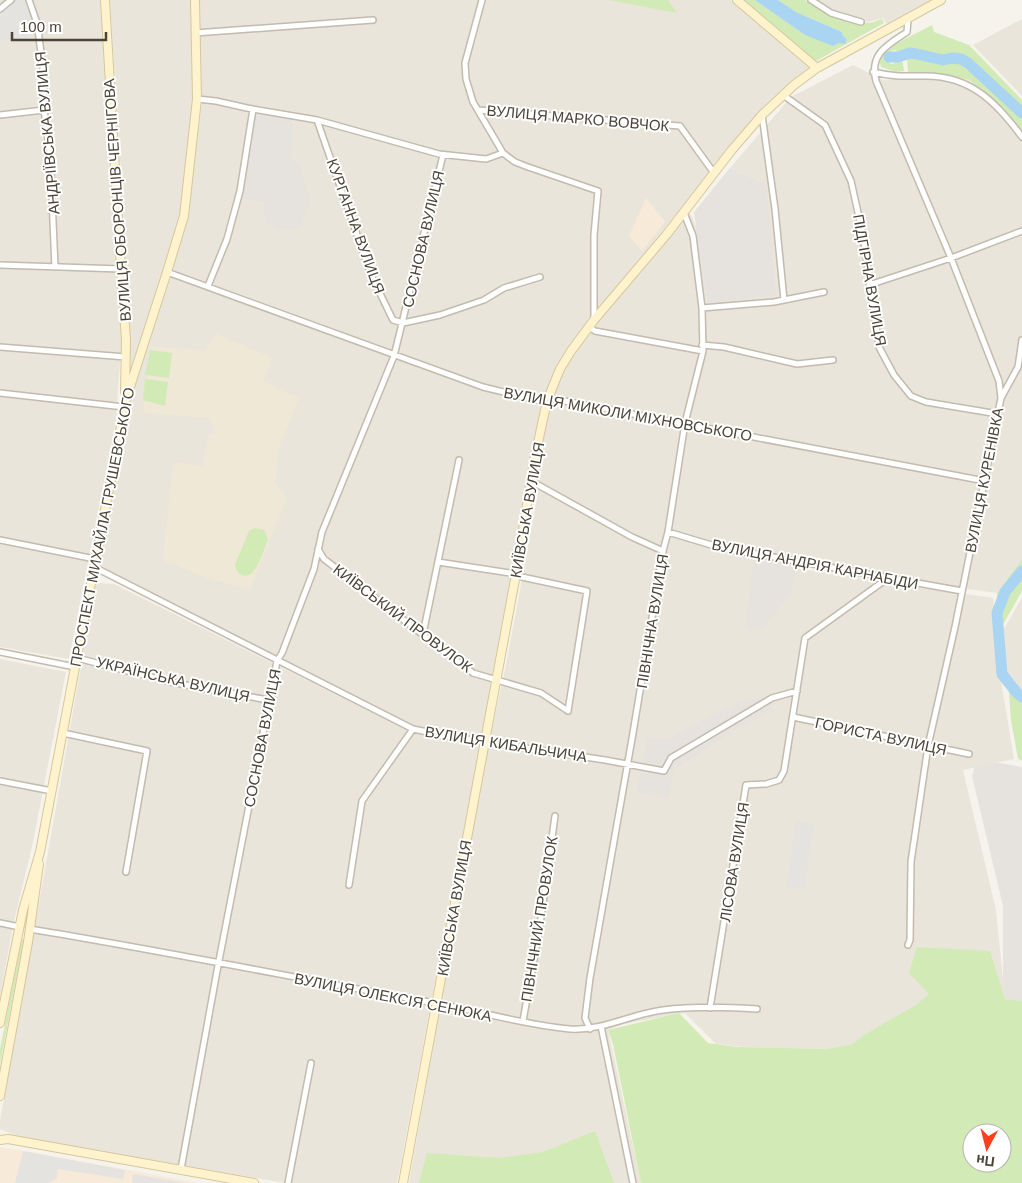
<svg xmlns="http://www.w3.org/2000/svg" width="1022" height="1183" font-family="Helvetica,sans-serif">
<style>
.residential{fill:#eae5da}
.commercial{fill:#f7ead8}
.industrial{fill:#e6e2dd}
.education{fill:#efe8d6}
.green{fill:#d2eab5;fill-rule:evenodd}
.parking{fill:#e5e3e0}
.water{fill:#a9d4f2}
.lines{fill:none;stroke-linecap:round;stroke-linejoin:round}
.river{stroke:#a9d4f2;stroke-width:11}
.street-casing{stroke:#c2bbae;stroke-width:8}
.secondary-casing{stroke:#d6c79b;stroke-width:10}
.street{stroke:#fff;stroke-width:5}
.secondary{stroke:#fff3cd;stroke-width:8}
.labels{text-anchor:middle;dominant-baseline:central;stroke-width:4;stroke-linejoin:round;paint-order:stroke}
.street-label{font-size:15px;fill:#4b4439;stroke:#fff}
</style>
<rect width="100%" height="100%" fill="#f6f3ec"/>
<path class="residential" d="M 0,0 L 103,0 L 122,333 L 116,421 L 69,659 L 0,647 Z
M 110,0 L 191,0 L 194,94 L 183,204 L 175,238 L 129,376 L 123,206 Z
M 198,0 L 731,0 L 814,67 L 780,95 L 705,179 L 569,346 L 544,399 L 488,385 L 171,269 L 185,230 L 202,103 Z
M 808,0 L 934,0 L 888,26 L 883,18 L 868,22 L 861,20 L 835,12 Z
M 1022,19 L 1022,96 L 973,45 Z
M 853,65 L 883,80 L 934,74 L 970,80 L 1022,133 L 1022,559 L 997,593 L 813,568 L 667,529 L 660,547 L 534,481 L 551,400 L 563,370 L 590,331 L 689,210 L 697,229 L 707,303 L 766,184 L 730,168 L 791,97 Z
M 169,276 L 399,360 L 543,407 L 482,738 L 418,728 L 97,567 L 128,403 Z
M 539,487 L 664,557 L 671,537 L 801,569 L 993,598 L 1002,687 L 1014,759 L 963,770 L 996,910 L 1005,999 L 853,1044 L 826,1049 L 743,1047 L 716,1044 L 685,1013 L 623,1024 L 608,1030 L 641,1183 L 409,1183 L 475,808 L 506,665 Z
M 96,583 L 114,584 L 407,730 L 480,744 L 397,1183 L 285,1183 L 19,1137 L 0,1129 L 0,1121 Z
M 1022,597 L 1022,690 L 1006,671 L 1003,631 Z
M 0,659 L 66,672 L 32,847 L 14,921 L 0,996 Z"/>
<path class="commercial" d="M 646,198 L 665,222 L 642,251 L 629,236 Z
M 0,1147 L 14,1149 L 199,1183 L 0,1183 Z"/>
<path class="industrial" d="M 255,112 L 293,117 L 291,160 L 298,163 L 311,200 L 299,230 L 277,229 L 265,221 L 264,203 L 240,198 Z
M 730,168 L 766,184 L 776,295 L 707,303 L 694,212 Z
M 754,558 L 796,565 L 792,591 L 764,628 L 745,629 Z
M 767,698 L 773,710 L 730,733 L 674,770 L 669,799 L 637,792 L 647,738 L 670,738 L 712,715 L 742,701 Z
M 994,762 L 1022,767 L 1022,1001 L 1005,999 L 1003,984 L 1003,906 L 972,776 L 975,766 Z"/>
<path class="education" d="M 216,334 L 272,358 L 263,381 L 299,398 L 278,450 L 275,484 L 287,498 L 250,590 L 201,576 L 176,564 L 165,562 L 163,555 L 174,462 L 203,466 L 209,434 L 215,434 L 210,418 L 143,413 L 152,346 L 205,351 Z"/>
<path class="green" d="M 609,0 L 668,0 L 677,13 Z
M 744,0 L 755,0 L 805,35 L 845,43 L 847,39 L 843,36 L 842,32 L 796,12 L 778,0 L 805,0 L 810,4 L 831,13 L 861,22 L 870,23 L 882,19 L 884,23 L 816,61 Z
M 932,25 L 934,32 L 969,45 L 1022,100 L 1022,133 L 970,80 L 934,74 L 908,73 L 907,54 L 898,55 L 898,52 L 895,50 L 891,51 L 889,63 L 893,64 L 897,59 L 902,59 L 904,71 L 896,72 L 881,67 L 879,58 L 884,50 Z
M 150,350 L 172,353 L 169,378 L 145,375 Z
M 145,379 L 168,382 L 165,406 L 143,400 Z
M 255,528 L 264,530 L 268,539 C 264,549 256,581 242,575 C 237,573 236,569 235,565 L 249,531 Z
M 1022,559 L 1022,591 L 1000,630 L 997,593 Z
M 1009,692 L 1022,703 L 1022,761 L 1018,759 L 1011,720 Z
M 22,939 L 24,940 L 23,943 L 0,1064 L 0,1049 Z
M 917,947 L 990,951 L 1005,999 L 1022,1001 L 1022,1183 L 641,1183 L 613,1044 L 608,1030 L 679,1013 L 708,1043 L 737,1047 L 826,1049 L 853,1044 L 864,1035 L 916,1005 L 929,994 L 909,973 ZM 972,1133 L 1002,1133 L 1002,1163 L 972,1163 Z
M 595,1131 L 614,1183 L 419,1183 L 427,1153 L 499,1158 L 543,1152 Z"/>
<path class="parking" d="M 15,0 L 26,0 L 31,22 L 31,34 L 27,39 L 0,41 L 0,12 Z
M 796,821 L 814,824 L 804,890 L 786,887 Z
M 23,1151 L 125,1170 L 123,1179 L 58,1169 L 57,1178 L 48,1183 L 15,1183 Z
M 133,1174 L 186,1183 L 132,1183 Z"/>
<path class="water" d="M 755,0 L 778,0 L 796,12 L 842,32 L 843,36 L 847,39 L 845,44 L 839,43 L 833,46 L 805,35 Z"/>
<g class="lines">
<path class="river" d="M 889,57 L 898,57 L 910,53 L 917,54 L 943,60 L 952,58 L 961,59 L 968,63 L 1022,113
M 1022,571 L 1005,592 L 997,613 L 1002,674 L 1017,693 L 1022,697"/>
<defs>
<path id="street" d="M 29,0 L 37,23 L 43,67 L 44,110 L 50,152 L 55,267
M 482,0 L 465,63 L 466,79 L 473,102 L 503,153 L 515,162 L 528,167 L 598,191 L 594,235 L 594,319
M 811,0 L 831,13 L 861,22
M 0,9 L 11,0
M 908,19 L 907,32 C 887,45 869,54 876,81 L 951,258 L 999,381 L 1001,398 L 955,627 L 928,746 L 911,862 L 910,940 L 908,945
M 195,33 L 373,20
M 873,72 C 893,77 907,76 926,76 C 971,76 997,103 1022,137
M 783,95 L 825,125 L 851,181 L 863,235 L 879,347 L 894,375 L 911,396 L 926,402 L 998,414
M 197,99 L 216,101 L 247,108 L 317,120 L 439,154 L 486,159 L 503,153
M 478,110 L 680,126 L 714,173
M 0,115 L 44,110
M 762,115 L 775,209 L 784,300
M 317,120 L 371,275 L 393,320 L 403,323 L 440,315 L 484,300 L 504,288 L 540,277
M 0,265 L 121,269
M 167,272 L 483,387 L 541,401 L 554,399 L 985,481
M 869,285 L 951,258 L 1022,231
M 208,286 L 227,239 L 240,191 L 253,109
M 702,308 L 774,302 L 824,292
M 589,327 L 595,331 L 703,351
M 702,345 L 724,347 L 797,364 L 833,360
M 0,347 L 126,357
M 0,393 L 124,407
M 1001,398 L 1018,367 L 1022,340
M 531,481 L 632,537 L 663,551
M 668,532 L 718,547 L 962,591
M 0,540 L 95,559
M 318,549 L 324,559 L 473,673 L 541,693 L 568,711
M 438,562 L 516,574
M 94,567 L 413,729 L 447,736 L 605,760 L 664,771 L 671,758 L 772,698 L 797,691
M 522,577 L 587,591 L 568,711
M 423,634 L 459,460
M 0,652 L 75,667
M 77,658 L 170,682 L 268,700
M 793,717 L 969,754
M 63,733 L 147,751 L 126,872
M 0,781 L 52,791
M 349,885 L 362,801 L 413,729
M 0,923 L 20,927
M 30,929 C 164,951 296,978 429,1002 C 476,1010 523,1025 570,1029 C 602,1031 631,1014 663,1010 C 694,1006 726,1007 757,1009
M 710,1008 L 746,785 L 766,784 L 779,780 L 784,771 L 805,638 L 888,578
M 523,1021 L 540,925 L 555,816
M 601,1026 L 633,1183
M 590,1029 L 585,1018 L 590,978 L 633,733 L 663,551 L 668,532 L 685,423 L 703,351 L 702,308 L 693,236 L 684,213
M 181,1169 L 217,971 L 277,661 L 282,653 L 314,569 L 322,532 L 394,356 L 443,155
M 288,1183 L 311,1063"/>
<path id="secondary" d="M 105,0 L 121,269 L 126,340 L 125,392
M 737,0 L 817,68
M 0,1023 L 23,910 L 40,852 L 126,399 L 167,272 L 184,216 L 197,99 L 195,0
M 0,1096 L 28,942 L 39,864
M 0,1140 L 8,1139 L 254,1183
M 403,1183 L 516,574 L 534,461 L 547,401 L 560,369 L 571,351 L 594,320 L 667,234 L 731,151 L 762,115 L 794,85 L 817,68 L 941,0"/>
</defs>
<use href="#street" class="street-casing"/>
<use href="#secondary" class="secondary-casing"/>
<use href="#street" class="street"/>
<use href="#secondary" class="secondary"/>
</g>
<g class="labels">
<g class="street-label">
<text transform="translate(578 118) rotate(5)">ВУЛИЦЯ МАРКО ВОВЧОК</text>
<text transform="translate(47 133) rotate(-95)">АНДРІЇВСЬКА ВУЛИЦЯ</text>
<text transform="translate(117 200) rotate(-94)">ВУЛИЦЯ ОБОРОНЦІВ ЧЕРНІГОВА</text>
<text transform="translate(356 226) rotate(70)">КУРГАННА ВУЛИЦЯ</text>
<text transform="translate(423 239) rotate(-77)">СОСНОВА ВУЛИЦЯ</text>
<text transform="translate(870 280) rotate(80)">ПІДГІРНА ВУЛИЦЯ</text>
<text transform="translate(628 414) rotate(10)">ВУЛИЦЯ МИКОЛИ МІХНОВСЬКОГО</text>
<text transform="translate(984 480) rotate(-79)">ВУЛИЦЯ КУРЕНІВКА</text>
<text transform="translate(527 510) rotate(-80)">КИЇВСЬКА ВУЛИЦЯ</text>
<text transform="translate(102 527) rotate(-79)">ПРОСПЕКТ МИХАЙЛА ГРУШЕВСЬКОГО</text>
<text transform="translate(815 564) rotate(11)">ВУЛИЦЯ АНДРІЯ КАРНАБІДИ</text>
<text transform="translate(403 618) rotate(37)">КИЇВСЬКИЙ ПРОВУЛОК</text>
<text transform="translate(652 621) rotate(-81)">ПІВНІЧНА ВУЛИЦЯ</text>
<text transform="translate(173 679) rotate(13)">УКРАЇНСЬКА ВУЛИЦЯ</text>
<text transform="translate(881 736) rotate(12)">ГОРИСТА ВУЛИЦЯ</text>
<text transform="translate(262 738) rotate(-79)">СОСНОВА ВУЛИЦЯ</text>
<text transform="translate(506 744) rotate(9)">ВУЛИЦЯ КИБАЛЬЧИЧА</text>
<text transform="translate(734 862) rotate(-81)">ЛІСОВА ВУЛИЦЯ</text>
<text transform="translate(454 908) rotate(-80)">КИЇВСЬКА ВУЛИЦЯ</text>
<text transform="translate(539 919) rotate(-81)">ПІВНІЧНИЙ ПРОВУЛОК</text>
<text transform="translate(393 997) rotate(11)">ВУЛИЦЯ ОЛЕКСІЯ СЕНЮКА</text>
</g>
</g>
<g transform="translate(987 1148) rotate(187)"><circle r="24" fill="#ffffff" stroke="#b7b4b0"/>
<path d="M0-4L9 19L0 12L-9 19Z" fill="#fc3f1d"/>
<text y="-8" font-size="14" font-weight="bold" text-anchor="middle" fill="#4b4439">Пн</text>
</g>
<path d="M12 32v8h94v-8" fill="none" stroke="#4b4439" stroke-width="2.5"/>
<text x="20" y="32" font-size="15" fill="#4b4439" stroke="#ffffff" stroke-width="4" paint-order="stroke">100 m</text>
</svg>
